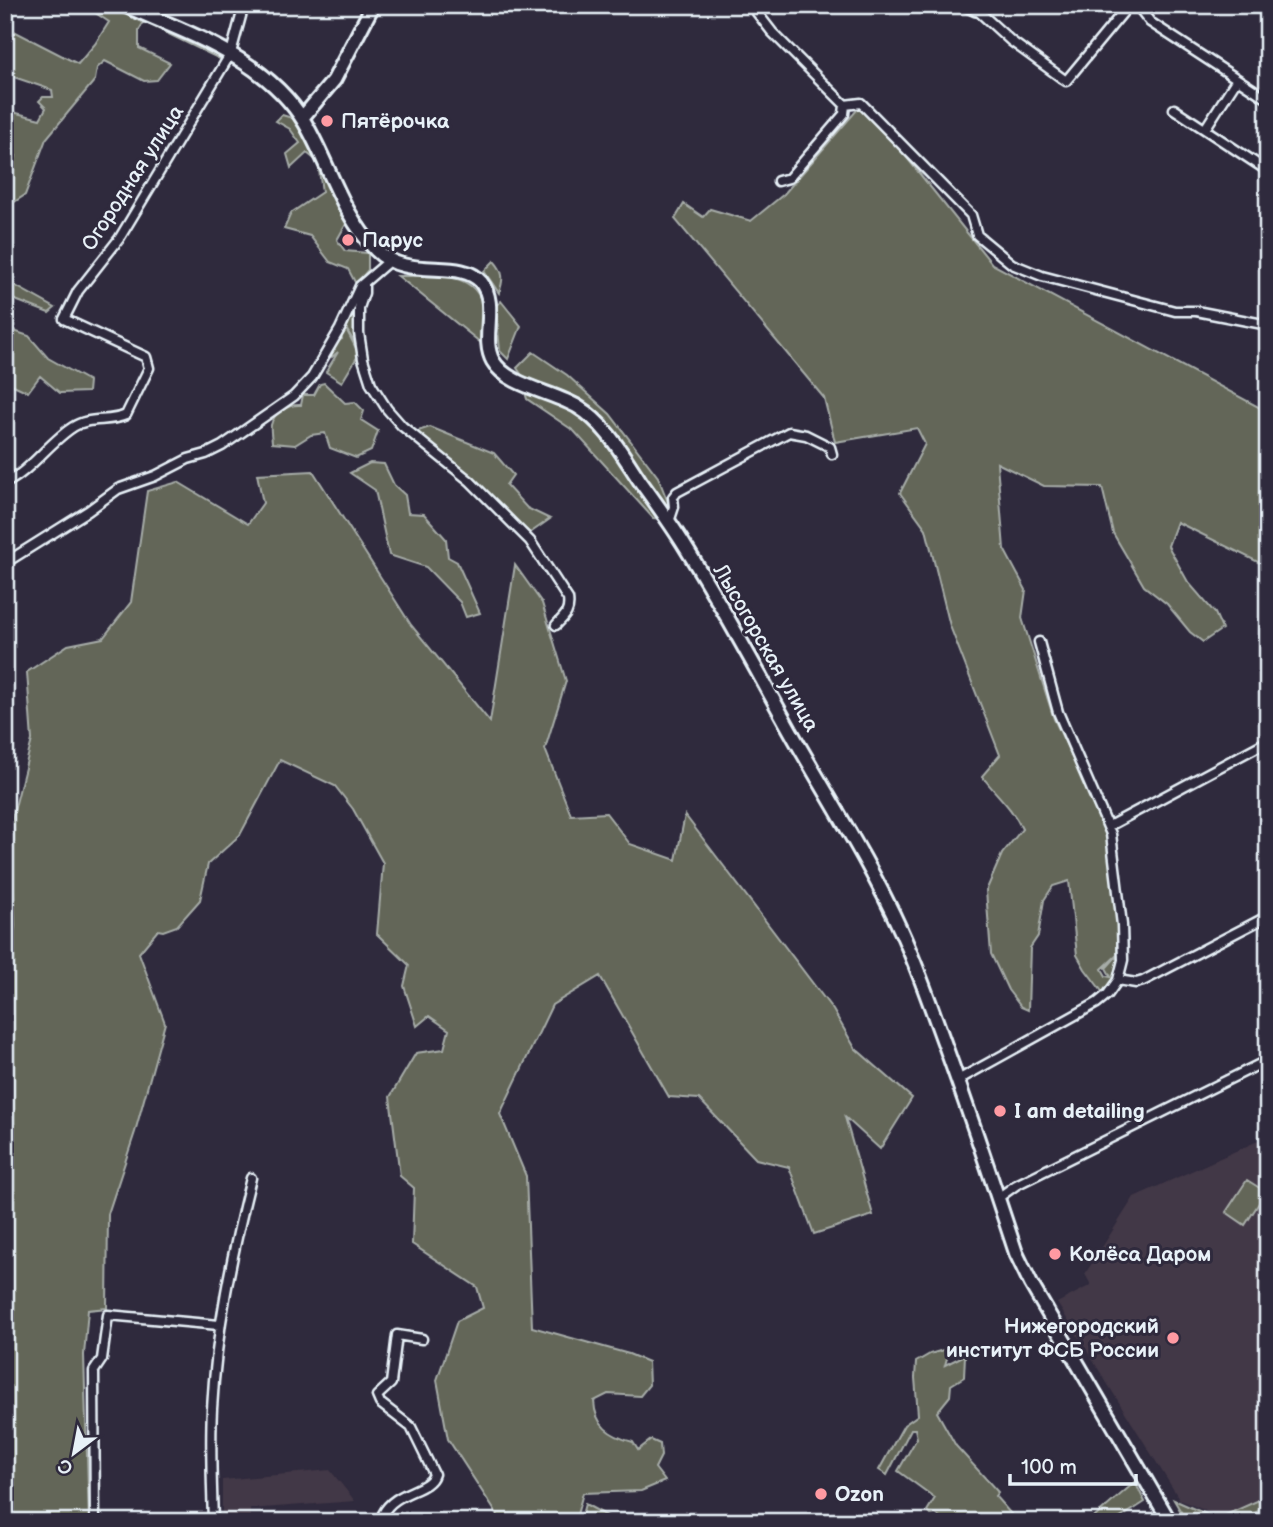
<svg xmlns="http://www.w3.org/2000/svg" width="1273" height="1527" font-family="'Balsamiq Sans',sans-serif">
<style>
.built{fill:#423746}
.green{fill:#646658;stroke:#a6aca8;stroke-width:2}
.lines{fill:none;stroke-linecap:round;stroke-linejoin:round}
.street-casing{stroke:#e8f1f8;stroke-width:13}
.secondary-casing{stroke:#e8f1f8;stroke-width:18}
.street{stroke:#2f2a3d;stroke-width:8}
.secondary{stroke:#2f2a3d;stroke-width:12}
.poi-dot{fill:#ff9aa2;stroke:#2f2a3d;stroke-width:2.5}
.labels{text-anchor:middle;dominant-baseline:central;stroke-width:6;stroke-linejoin:round;paint-order:stroke}
.poi-label{font-size:21px;font-weight:bold;fill:#e8f1f8;stroke:#2f2a3d;text-anchor:start}
.street-label{font-size:21px;fill:#e8f1f8;stroke:#2f2a3d}
</style>
<rect width="100%" height="100%" fill="#2f2a3d"/>
<filter id="ink" filterUnits="userSpaceOnUse"><feTurbulence type="fractalNoise" baseFrequency=".0143" numOctaves="2"/><feDisplacementMap in="SourceGraphic" scale="14" xChannelSelector="R" yChannelSelector="G"/><feConvolveMatrix kernelMatrix="1 2 1 2 8 2 1 2 1" color-interpolation-filters="sRGB"/></filter>
<g filter="url(#ink)">
<path class="built" d="M 1260,1140 L 1268,1143 L 1268,1495 L 1220,1517 L 1180,1500 L 1057,1303 L 1091,1285 L 1085,1274 L 1134,1197 Z
M 330,1470 L 355,1501 L 250,1509 L 250,1522 L 222,1522 L 222,1480 Z"/>
<path class="green" d="M 5,5 L 13,5 L 6,27 L 78,64 L 95,44 L 109,22 L 94,12 L 93,5 C 131,5 188,38 223,54 L 222,60 L 144,22 L 139,30 L 139,48 L 170,63 L 157,80 L 144,81 L 105,61 L 97,68 L 95,80 L 46,139 L 25,195 L 5,208 L 5,158 L 15,160 L 16,156 L 5,152 L 5,110 L 40,119 L 46,108 L 39,101 L 43,97 L 53,97 L 52,90 L 5,74 Z
M 863,103 L 992,264 L 1268,412 L 1268,567 L 1177,522 L 1168,546 L 1188,582 L 1215,613 L 1222,629 L 1203,642 L 1190,632 L 1167,604 L 1144,586 L 1113,533 L 1102,487 L 1044,486 L 997,463 L 1004,549 L 1026,590 L 1022,618 L 1054,719 L 1106,829 L 1118,923 L 1117,955 L 1102,969 L 1106,976 L 1111,977 L 1106,968 L 1117,956 C 1119,972 1115,982 1104,994 L 1085,969 L 1077,955 L 1069,881 L 1053,886 L 1044,900 L 1038,936 L 1030,948 L 1028,1010 L 1021,1007 L 1008,990 L 991,954 L 986,891 L 1002,854 L 1022,829 C 1011,806 997,796 982,776 L 1000,755 L 950,626 L 926,529 L 900,493 L 925,444 L 917,428 L 835,442 L 824,398 L 675,219 L 684,204 L 703,217 L 710,209 L 751,221 L 784,194 Z
M 282,115 L 299,120 L 318,162 L 307,153 L 291,168 L 287,154 L 300,143 L 290,129 L 276,121 Z
M 323,166 L 350,217 L 337,240 L 345,251 L 368,253 L 368,270 L 356,284 L 348,269 L 330,262 L 310,236 L 284,229 L 291,213 L 322,192 L 319,170 Z
M 494,261 C 504,272 504,279 499,293 L 484,271 Z
M 398,276 C 429,277 475,268 483,307 C 486,320 485,334 486,347 Z
M 5,280 L 55,308 L 49,313 L 5,296 Z
M 361,286 L 356,345 L 345,327 L 359,354 L 342,382 L 326,372 L 338,352 L 332,357 L 330,353 L 336,342 L 342,339 L 340,333 Z
M 501,301 L 521,326 L 508,359 L 500,351 L 496,307 Z
M 5,328 L 29,336 L 48,358 L 89,381 L 88,392 L 60,393 L 40,376 L 28,392 L 5,381 Z
M 533,352 L 567,375 L 610,414 L 658,477 L 671,510 L 665,510 L 598,417 L 557,391 L 523,377 L 517,368 Z
M 324,383 L 345,403 L 355,402 L 364,411 L 361,420 L 378,431 L 371,451 L 356,458 L 330,448 L 325,433 L 311,435 L 295,445 L 272,443 C 272,438 270,430 271,425 C 274,412 288,404 301,405 L 303,395 L 314,395 L 320,384 Z
M 524,389 L 576,412 L 603,433 L 663,519 L 653,518 L 574,431 L 527,399 Z
M 430,427 L 494,453 L 513,475 L 506,485 L 527,508 L 550,519 L 530,533 L 415,432 Z
M 370,463 L 384,464 L 394,485 L 405,495 L 408,513 L 424,514 L 446,539 L 448,557 L 457,562 L 480,613 L 466,617 L 460,602 L 426,567 L 389,555 L 375,490 L 350,473 Z
M 313,471 L 411,625 L 490,722 L 515,565 L 542,603 L 566,681 L 545,749 L 571,815 L 606,813 L 630,844 L 676,860 L 685,815 L 833,1010 L 855,1048 L 912,1098 L 880,1149 L 845,1117 L 873,1215 L 814,1234 L 789,1167 L 756,1159 L 699,1099 L 669,1097 L 600,976 L 552,1005 L 500,1114 L 526,1176 L 532,1327 L 629,1354 L 648,1362 L 649,1385 L 640,1396 L 608,1394 L 594,1401 C 595,1426 610,1436 633,1442 L 638,1450 L 651,1440 L 660,1444 L 661,1456 L 655,1468 L 665,1481 L 641,1491 L 583,1493 L 575,1522 L 502,1522 L 448,1439 L 437,1380 L 457,1321 L 483,1308 L 477,1287 L 412,1244 L 414,1188 L 400,1176 L 390,1097 L 416,1053 L 444,1049 L 449,1030 L 429,1016 L 417,1026 L 404,986 L 409,965 L 377,934 L 383,863 L 353,809 L 335,786 L 280,760 L 240,835 L 208,864 L 200,900 L 177,926 L 163,931 L 158,930 L 139,953 L 165,1023 L 135,1132 L 108,1214 L 107,1308 L 88,1310 L 84,1355 L 89,1522 L 5,1522 L 5,984 L 15,926 L 10,827 L 32,740 L 27,672 L 68,645 L 103,638 L 131,602 L 147,491 L 178,482 L 248,524 L 263,503 L 257,474 Z
M 1247,1180 L 1266,1192 L 1245,1225 L 1226,1212 Z
M 950,1348 L 945,1365 L 965,1355 L 964,1377 L 951,1385 L 950,1396 L 937,1412 L 956,1446 L 998,1492 L 995,1496 L 1018,1522 L 946,1522 L 936,1514 L 931,1515 L 927,1511 L 935,1498 L 898,1471 L 917,1438 L 915,1429 L 911,1429 L 887,1475 L 879,1470 L 904,1425 L 918,1415 L 915,1378 L 916,1362 L 930,1354 Z
M 1135,1482 L 1145,1502 L 1114,1522 L 1089,1522 Z
M 1268,1496 L 1268,1506 L 1238,1522 L 1221,1517 Z
M 1174,1500 L 1224,1522 L 1187,1522 Z
M 585,1504 L 618,1522 L 580,1522 Z"/>
<g class="lines">
<defs>
<path id="street" d="M 748,5 L 755,10 L 772,32 L 845,105 L 844,114 L 789,178 L 778,181
M 1137,5 L 1150,22 L 1268,99
M 976,9 L 1011,41 L 1066,81 L 1129,5
M 845,105 L 861,103 L 971,215 L 977,235 L 1012,264 L 1042,276 L 1175,311 L 1196,311 L 1268,325
M 1174,109 L 1268,171
M 1205,129 L 1237,79
M 364,283 L 364,293 L 359,308 L 359,333 L 363,359 L 371,384 L 387,409 L 402,426 L 470,481 L 530,541 L 568,599 C 570,612 565,616 556,625
M 5,483 C 30,472 49,442 73,427 C 89,416 109,423 126,415 L 149,368 L 146,357 L 64,319 L 78,291 L 119,239 L 231,53 L 244,5
M 669,522 L 674,507 L 673,497 L 677,492 L 789,432 L 806,435 L 830,447 L 832,454
M 5,563 L 88,511 L 118,489 L 155,476 L 188,459 L 206,454 L 222,446 L 294,396 L 312,377 L 340,329 L 360,286 L 389,261
M 1109,826 L 1268,741
M 1118,980 L 1136,983 L 1143,981 L 1268,916
M 958,1080 L 1097,1003 L 1108,994 L 1118,980 L 1123,960 L 1122,925 L 1111,834 L 1058,712 L 1039,642
M 998,1198 L 1016,1185 L 1268,1060
M 95,1522 L 94,1371 L 102,1359 L 108,1315 L 219,1325
M 213,1522 C 212,1485 210,1447 212,1409 C 216,1331 232,1254 251,1178
M 385,1522 L 383,1514 C 395,1490 429,1492 434,1474 L 411,1427 L 380,1403 L 377,1396 L 391,1383 L 397,1335 L 422,1339"/>
<path id="secondary" d="M 124,5 C 189,34 266,58 305,123 C 329,164 342,215 376,250 C 407,282 460,257 481,282 C 499,305 480,338 493,361 C 507,386 554,392 578,407 C 606,424 622,454 640,481 C 656,503 672,525 686,548 C 725,610 759,675 795,739 C 831,802 871,865 901,931 C 918,968 931,1007 945,1045 C 970,1114 993,1183 1016,1253 L 1031,1284 L 1170,1522
M 968,5 L 976,9 L 982,5
M 302,118 L 334,80 L 373,5"/>
</defs>
<use href="#street" class="street-casing"/>
<use href="#secondary" class="secondary-casing"/>
<use href="#street" class="street"/>
<use href="#secondary" class="secondary"/>
</g>
</g>
<g class="poi-dot">
<circle cx="327" cy="121" r="7"/>
<circle cx="348" cy="240" r="7"/>
<circle cx="1000" cy="1111" r="7"/>
<circle cx="1055" cy="1254" r="7"/>
<circle cx="1173" cy="1338" r="7"/>
<circle cx="821" cy="1494" r="7"/>
</g>
<g class="labels">
<g class="poi-label">
<text x="341" y="121">Пятёрочка</text>
<text x="362" y="240">Парус</text>
<text x="1014" y="1111">I am detailing</text>
<text x="1069" y="1254">Колёса Даром</text>
<text x="1159" y="1326" text-anchor="end">Нижегородский<tspan x="1159" dy="24">институт ФСБ России</tspan></text>
<text x="835" y="1494">Ozon</text>
</g>
<g class="street-label">
<text transform="translate(133 178) rotate(-57)">Огородная улица</text>
<text transform="translate(766 648) rotate(60)">Лысогорская улица</text>
</g>
</g>
<rect width="1273" height="1527" fill="none" stroke="#2f2a3d" stroke-width="28"/>
<rect x="14" y="14" width="1245" height="1499" fill="none" stroke="#e8f1f8" stroke-width="2.5" filter="url(#ink)"/>
<g transform="translate(74 1453) rotate(212)" stroke="#2f2a3d" stroke-width="5" paint-order="stroke">
<path d="M0-5L12 26L0 18L-12 26Z" fill="#e8f1f8"/>
<text y="-10" font-size="19" font-weight="bold" text-anchor="middle" fill="#e8f1f8">С</text>
</g>
<path d="M1010 1474v10h126v-10" fill="none" stroke="#e8f1f8" stroke-width="3.5"/>
<text x="1021" y="1474" font-size="21" fill="#e8f1f8" stroke="#2f2a3d" stroke-width="5" paint-order="stroke">100 m</text>
</svg>
